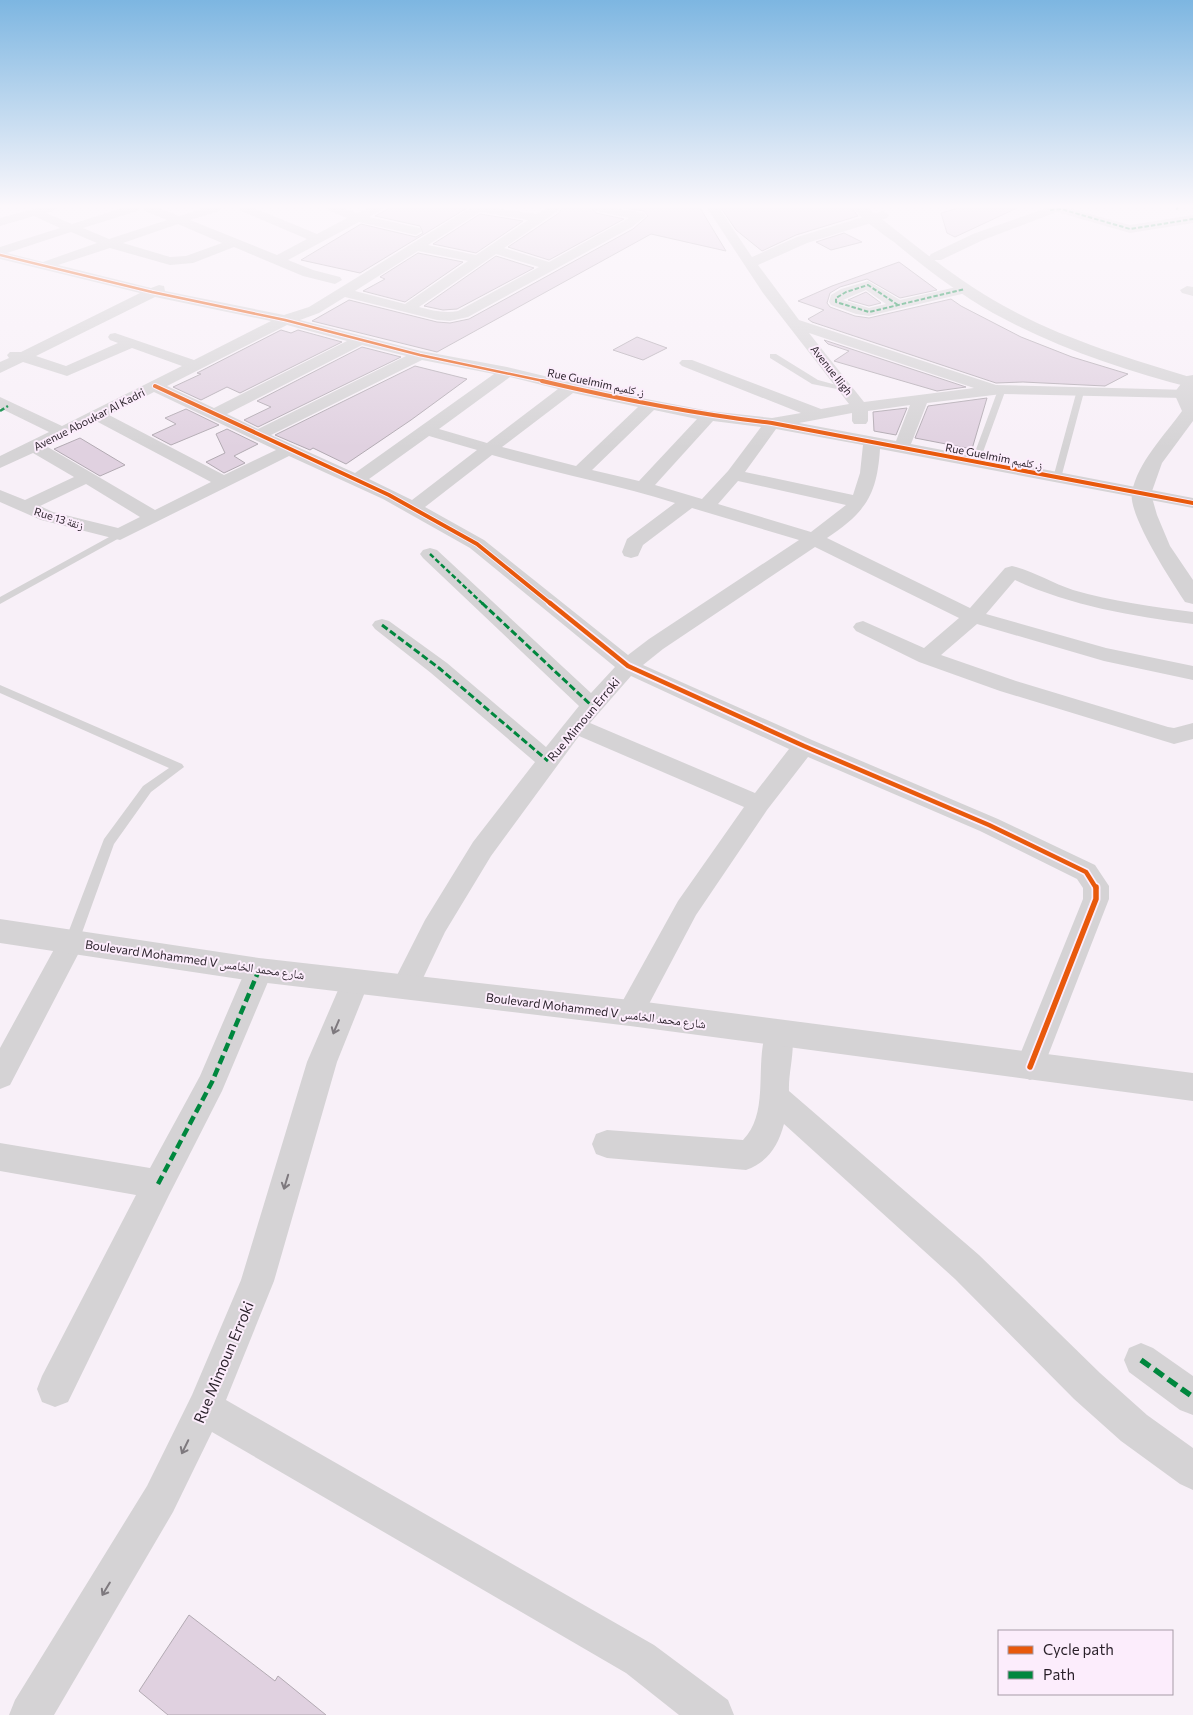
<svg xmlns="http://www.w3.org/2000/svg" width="1193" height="1715" font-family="Commissioner,'Noto Naskh Arabic',sans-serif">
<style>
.building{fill:#e0d1e0;stroke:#b2aab2}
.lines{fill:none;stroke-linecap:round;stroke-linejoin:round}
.lane{fill:#d5d3d5;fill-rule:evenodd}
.street{fill:#d5d3d5;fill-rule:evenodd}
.secondary{fill:#d5d3d5;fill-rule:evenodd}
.primary{fill:#d5d3d5;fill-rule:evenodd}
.quiet-far4{stroke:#00873e;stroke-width:2;stroke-dasharray:4.5 2;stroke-linecap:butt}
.quiet-far3{stroke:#00873e;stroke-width:2.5;stroke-dasharray:5 2.5;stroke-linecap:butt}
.quiet-far2{stroke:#00873e;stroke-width:3;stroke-dasharray:7 3;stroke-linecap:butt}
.quiet-far1{stroke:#00873e;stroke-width:4.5;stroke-dasharray:9 4.5;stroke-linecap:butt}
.quiet{stroke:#00873e;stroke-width:5.5;stroke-dasharray:11 5.5;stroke-linecap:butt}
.cycleway-far3-casing{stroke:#fcedfc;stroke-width:4.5}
.cycleway-far2-casing{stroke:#fcedfc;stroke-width:6}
.cycleway-far1-casing{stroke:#fcedfc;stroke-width:8}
.cycleway-casing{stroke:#fcedfc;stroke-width:9}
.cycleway-far3{stroke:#e8590c;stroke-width:2.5}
.cycleway-far2{stroke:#e8590c;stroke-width:4}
.cycleway-far1{stroke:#e8590c;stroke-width:4.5}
.cycleway{stroke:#e8590c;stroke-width:5.5}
.oneway{stroke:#7e797e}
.labels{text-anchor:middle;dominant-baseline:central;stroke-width:4;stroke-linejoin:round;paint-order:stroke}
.far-street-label{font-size:11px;fill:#281f28;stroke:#fcedfc}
.street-label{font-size:12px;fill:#281f28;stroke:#fcedfc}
.near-street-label{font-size:15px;fill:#281f28;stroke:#fcedfc}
</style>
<rect width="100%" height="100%" fill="#f8f0f8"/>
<path class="building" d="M 390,208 L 467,208 L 360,273 L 301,260 L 361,224 L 416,237 L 423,233 L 420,226 L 375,216 Z
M 562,208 L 592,208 L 596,213 L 624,219 L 549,260 L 508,247 L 559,213 Z
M 624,208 L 700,208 L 726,251 L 651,234 L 437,352 L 312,321 L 349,300 L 437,322 L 450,323 L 469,319 L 633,229 L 648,216 L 644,211 Z
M 721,208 L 852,208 L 858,216 L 796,235 L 762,251 L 736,230 Z
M 959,208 L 1017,208 L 955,237 L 947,233 L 941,213 Z
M 480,214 L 523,221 L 476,253 L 433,244 Z
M 844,233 L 862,242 L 831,250 L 816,242 Z
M 418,253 L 463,262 L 405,302 L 363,291 L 385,279 L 380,277 Z
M 496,256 L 534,268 L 457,309 L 443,310 L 424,306 Z
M 899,262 L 937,290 L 900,298 L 867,279 L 840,287 L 830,293 L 827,303 L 830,307 L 855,316 L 869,318 L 951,299 L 961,306 L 1021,337 L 1072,357 L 1128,374 L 1105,386 L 1023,382 L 996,383 L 812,322 L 808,319 L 824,310 L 798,301 L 832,286 Z
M 866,292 L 881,303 L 869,306 L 848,300 Z
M 281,330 L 291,333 L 298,330 L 342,342 L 240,393 L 227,387 L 201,400 L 173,387 L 201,374 L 197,373 Z
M 637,337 L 667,348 L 643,360 L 613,350 Z
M 824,340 L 966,387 L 937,391 L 834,361 L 849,351 L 828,344 Z
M 362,347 L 401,357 L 258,427 L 244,420 L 271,407 L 257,401 Z
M 415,366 L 467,379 L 411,420 L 346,464 L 313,448 L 310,450 L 275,435 Z
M 987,398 L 972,449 L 915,438 L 928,406 Z
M 907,408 L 896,435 L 874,431 L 873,412 Z
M 186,409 L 219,425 L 171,445 L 152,435 L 176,424 L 165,418 Z
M 227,429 L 258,444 L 234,456 L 245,463 L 224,473 L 206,462 L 225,453 L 216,434 Z
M 80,438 L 125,465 L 100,476 L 54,449 Z
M 189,1615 L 275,1681 L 278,1676 L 326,1715 L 168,1715 L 139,1691 Z"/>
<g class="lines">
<path class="lane" d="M 770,354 L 776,354 L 818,380 L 851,389 L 847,391 L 812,384 L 770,358 Z
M 999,387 L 1006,389 L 979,463 L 972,465 L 971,463 Z
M 1077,390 L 1084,392 L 1061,478 L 1057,481 L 1053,478 Z
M 120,531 L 123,532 L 123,536 L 0,604 L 0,597 Z
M 0,685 L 182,764 L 184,767 L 151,792 L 114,844 L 79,941 L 77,945 L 72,946 L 67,945 L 65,941 L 104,839 L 143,786 L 169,768 L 0,693 Z"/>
<path class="street" d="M 37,208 L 55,208 L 53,211 L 46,213 L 72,224 L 122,208 L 139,208 L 137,211 L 83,228 L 109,239 L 167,220 L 145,211 L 143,208 L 159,208 L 179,216 L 204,208 L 221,208 L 219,211 L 190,220 L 277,255 L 307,239 L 241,211 L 239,208 L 254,208 L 317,234 L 347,218 L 330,211 L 328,208 L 343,208 L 357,213 L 368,208 L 382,208 L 380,211 L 369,217 L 420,228 L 422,231 L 416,235 L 359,222 L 288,260 L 313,270 L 340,277 L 342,280 L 335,284 L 303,276 L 234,247 L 193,263 L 170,265 L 110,248 L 58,265 L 151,288 L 159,285 L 164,286 L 165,291 L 284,315 L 309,307 L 470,208 L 497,208 L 536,214 L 547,208 L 560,208 L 558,211 L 504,248 L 549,262 L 629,218 L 596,211 L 594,208 L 616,208 L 644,213 L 646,216 L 632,227 L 468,317 L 450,321 L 437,320 L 345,297 L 319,313 L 300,320 L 421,351 L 507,367 L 615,393 L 709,411 L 772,418 L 801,413 L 682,366 L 679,363 L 682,360 L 692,360 L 821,409 L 849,404 L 763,293 L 707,208 L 719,208 L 752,257 L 797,237 L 883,211 L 889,215 L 887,218 L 807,243 L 758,265 L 799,320 L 996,385 L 1189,390 L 1191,393 L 1189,396 L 1183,398 L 1002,394 L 927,403 L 911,444 L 1193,498 L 1193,508 L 880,449 C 877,495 866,512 827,538 L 970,608 L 1005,568 L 1012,566 C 1033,571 1052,583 1073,590 C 1112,601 1153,607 1193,612 L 1193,624 C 1132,616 1071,606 1015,580 L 986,614 L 1106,648 L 1193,666 L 1193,680 L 1104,661 L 977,624 L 941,655 L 1016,681 L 1168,727 L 1174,728 L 1193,723 L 1193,739 L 1174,744 L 1000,691 L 919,662 L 856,631 L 853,627 L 856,623 L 863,621 L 924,648 L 959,618 L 815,547 L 663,649 L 643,665 L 812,740 L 998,819 L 1095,865 L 1109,886 L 1109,899 L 1040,1076 L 1030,1080 L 1020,1076 L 1015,1067 L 1083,899 L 1083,888 L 1077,879 L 980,831 L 808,757 L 767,810 L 696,915 L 640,1021 L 630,1025 L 620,1021 L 616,1013 L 678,901 L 744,807 L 579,736 L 491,856 L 445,932 L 415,995 L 405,998 L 395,995 L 391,987 L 425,920 L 473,842 L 535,762 L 431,673 L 375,629 L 372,625 L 375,621 L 382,619 L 389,621 L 447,663 L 546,747 L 579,706 L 423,558 L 420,554 L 423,550 L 430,548 L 437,550 L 591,693 L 615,667 L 470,548 L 383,499 L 289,456 L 120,540 L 41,520 L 0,502 L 0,490 L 25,500 L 74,477 L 33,453 L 0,468 L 0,456 L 49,432 L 0,408 L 0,397 L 62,426 L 182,366 L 132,348 L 67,376 L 23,362 L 0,373 L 0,362 L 9,358 L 7,355 L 10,352 L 21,352 L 140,293 L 0,259 L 0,247 L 60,228 L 34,216 L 0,226 L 0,218 ZM 480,212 L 528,220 L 476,255 L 428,245 ZM 178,224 L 222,243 L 186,256 L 170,257 L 123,243 ZM 71,232 L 97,243 L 43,262 L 7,253 ZM 418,251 L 468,261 L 405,304 L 355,291 ZM 496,254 L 539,267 L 458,311 C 444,314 432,310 419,307 ZM 155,297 L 271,321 L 194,360 L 115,333 L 110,334 L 108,337 L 110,340 L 118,343 L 66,366 L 36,356 ZM 287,325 L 347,341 L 214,408 L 167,386 ZM 809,333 L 974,388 L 864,402 ZM 362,345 L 406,356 L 258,429 L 227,414 ZM 422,360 L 494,374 L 355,473 L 271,435 ZM 510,377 L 558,389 L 487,443 L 439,429 ZM 154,392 L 276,450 L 224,475 L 109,415 ZM 573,393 L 638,407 L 576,466 L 502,447 ZM 910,405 L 896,441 L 799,423 L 852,413 L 852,421 L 854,424 L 866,424 L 868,421 L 868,411 ZM 654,410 L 697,419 L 639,481 L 592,470 ZM 96,421 L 211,482 L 155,510 L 46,446 ZM 713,421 L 761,427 L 728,471 L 702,499 L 655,485 ZM 776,429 L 863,445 L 860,473 L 853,495 L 745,472 ZM 429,436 L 477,450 L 412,500 L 369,479 ZM 492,455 C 553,473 615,484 675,503 L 627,539 L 622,552 L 624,556 L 631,558 L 638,556 L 643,545 L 692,508 L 799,540 L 649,639 L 628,655 L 484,540 L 425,507 ZM 738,481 L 846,505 L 811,532 L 718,504 ZM 86,484 L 140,517 L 118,528 L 53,512 L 40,506 ZM 631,676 L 789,749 L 755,793 L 590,723 Z
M 1046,208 L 1068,208 L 1130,225 L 1193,215 L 1193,223 L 1130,233 L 1057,212 L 983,240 L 941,260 L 931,260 L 929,257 L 931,254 L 973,234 Z
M 868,281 L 900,300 L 965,285 L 972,289 L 970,292 L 869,316 L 856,314 L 831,305 L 829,302 L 831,295 L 841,289 ZM 866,290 L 886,304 L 869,308 L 843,300 Z
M 1187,286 L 1193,287 L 1193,296 L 1182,293 L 1180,290 Z
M 72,930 L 81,933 L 85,941 L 10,1085 L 0,1089 L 0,1048 L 63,933 Z
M 259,959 L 269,962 L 273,970 L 222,1091 L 169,1195 L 68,1402 L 55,1407 L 42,1402 L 37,1389 L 42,1376 L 136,1195 L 0,1171 L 0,1143 L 150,1168 L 200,1076 L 249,962 Z
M 355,971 L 365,974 L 369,982 L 337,1062 L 274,1281 L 226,1400 L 654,1645 L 728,1700 L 734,1715 L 679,1715 L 626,1673 L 212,1432 L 173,1512 L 54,1715 L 9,1715 L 15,1700 L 147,1486 L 192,1395 L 241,1280 L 307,1062 L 345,974 Z
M 779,1021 L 789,1024 C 798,1043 788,1070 789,1091 L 979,1255 L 1100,1373 L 1147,1415 L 1193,1448 L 1193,1490 L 1180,1484 L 1121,1441 L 1074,1399 L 955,1279 L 784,1124 C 778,1146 768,1162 746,1170 L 607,1158 L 596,1154 L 592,1144 L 596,1134 L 607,1130 L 743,1140 C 772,1110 752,1060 769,1024 Z
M 1141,1343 L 1153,1348 L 1193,1376 L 1193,1415 L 1180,1410 L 1129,1372 L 1124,1360 L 1129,1348 Z"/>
<path class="secondary" d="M 1193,375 L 1193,421 L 1162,463 L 1151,494 L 1157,515 L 1170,546 L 1193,580 L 1193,604 L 1185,602 C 1172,582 1127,514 1132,492 C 1138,462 1164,436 1182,411 L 1174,393 L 1187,376 Z
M 0,919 L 259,958 L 630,1000 L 1193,1073 L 1193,1101 L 630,1026 L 259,982 L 0,943 Z"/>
<path class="primary" d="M 854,208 L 868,208 C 911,242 955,279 1004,306 C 1063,339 1128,358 1193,378 L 1193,388 C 1125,371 1055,347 993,313 C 958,293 925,268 894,242 C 883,234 859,218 854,208 Z"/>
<path class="quiet-far4" d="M 1176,209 L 1178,208
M 1050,210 L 1061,209 L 1130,229 L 1193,219
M 898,305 L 868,285 L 846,292 L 836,298 L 836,302 L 869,312 L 965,289"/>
<path class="quiet-far3" d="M 0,411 L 8,406
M 430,554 L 483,604"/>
<path class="quiet-far2" d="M 482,603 L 592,706
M 382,625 L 439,668 L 548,761"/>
<path class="quiet-far1" d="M 158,1184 L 212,1082 L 259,970"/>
<path class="quiet" d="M 1141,1360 L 1193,1397"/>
<defs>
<path id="cycleway-far3" d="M 0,255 L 152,292 L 285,320 L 420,355 L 548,382"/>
<path id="cycleway-far2" d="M 542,381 C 619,399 694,414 772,423 L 1193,503
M 155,386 L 389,495 L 477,544 L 551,604"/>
<path id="cycleway-far1" d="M 550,603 L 628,666 L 804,746 L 989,825 L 1086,872 L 1096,888"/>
<path id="cycleway" d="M 1030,1067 L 1096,899 L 1096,887"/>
</defs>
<use href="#cycleway-far3" class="cycleway-far3-casing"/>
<use href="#cycleway-far2" class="cycleway-far2-casing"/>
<use href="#cycleway-far1" class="cycleway-far1-casing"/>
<use href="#cycleway" class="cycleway-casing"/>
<use href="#cycleway-far3" class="cycleway-far3"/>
<use href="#cycleway-far2" class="cycleway-far2"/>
<use href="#cycleway-far1" class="cycleway-far1"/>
<use href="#cycleway" class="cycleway"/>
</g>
<defs><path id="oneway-shaft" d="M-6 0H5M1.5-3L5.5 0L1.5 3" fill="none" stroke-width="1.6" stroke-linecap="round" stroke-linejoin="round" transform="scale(1.25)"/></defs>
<g class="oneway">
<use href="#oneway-shaft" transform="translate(336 1027) rotate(113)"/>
<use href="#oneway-shaft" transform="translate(286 1182) rotate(107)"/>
<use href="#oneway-shaft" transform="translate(185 1447) rotate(116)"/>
<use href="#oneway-shaft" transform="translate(106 1589) rotate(121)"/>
</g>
<linearGradient id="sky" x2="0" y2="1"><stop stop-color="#7db6e1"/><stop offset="0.46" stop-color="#fcf8fc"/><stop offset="1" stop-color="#fcf8fc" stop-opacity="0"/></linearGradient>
<rect width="1193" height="448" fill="url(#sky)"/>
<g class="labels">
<g class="far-street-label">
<text transform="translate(832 370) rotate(52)">Avenue Iligh</text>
<text transform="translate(596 382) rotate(12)">Rue Guelmim ز. كلميم</text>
<text transform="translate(89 419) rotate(-27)">Avenue Aboukar Al Kadri</text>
<text transform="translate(994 456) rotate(11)">Rue Guelmim ز. كلميم</text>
<text transform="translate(59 518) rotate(17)">Rue 13 زنقة</text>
</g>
<g class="street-label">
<text transform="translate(583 719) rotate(-50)">Rue Mimoun Erroki</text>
<text transform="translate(195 959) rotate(8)">Boulevard Mohammed V شارع محمد الخامس</text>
<text transform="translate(596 1010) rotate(7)">Boulevard Mohammed V شارع محمد الخامس</text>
</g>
<g class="near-street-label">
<text transform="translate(223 1362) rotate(-67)">Rue Mimoun Erroki</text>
</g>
</g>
<rect x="998" y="1630" width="175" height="65" fill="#fcedfc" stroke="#a79ba7"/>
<rect x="1008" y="1646" width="25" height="8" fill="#e8590c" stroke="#a79ba7"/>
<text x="1043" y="1655" font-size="15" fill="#281f28">Cycle path</text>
<rect x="1008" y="1671" width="25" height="8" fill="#00873e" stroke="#a79ba7"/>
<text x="1043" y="1680" font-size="15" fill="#281f28">Path</text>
</svg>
